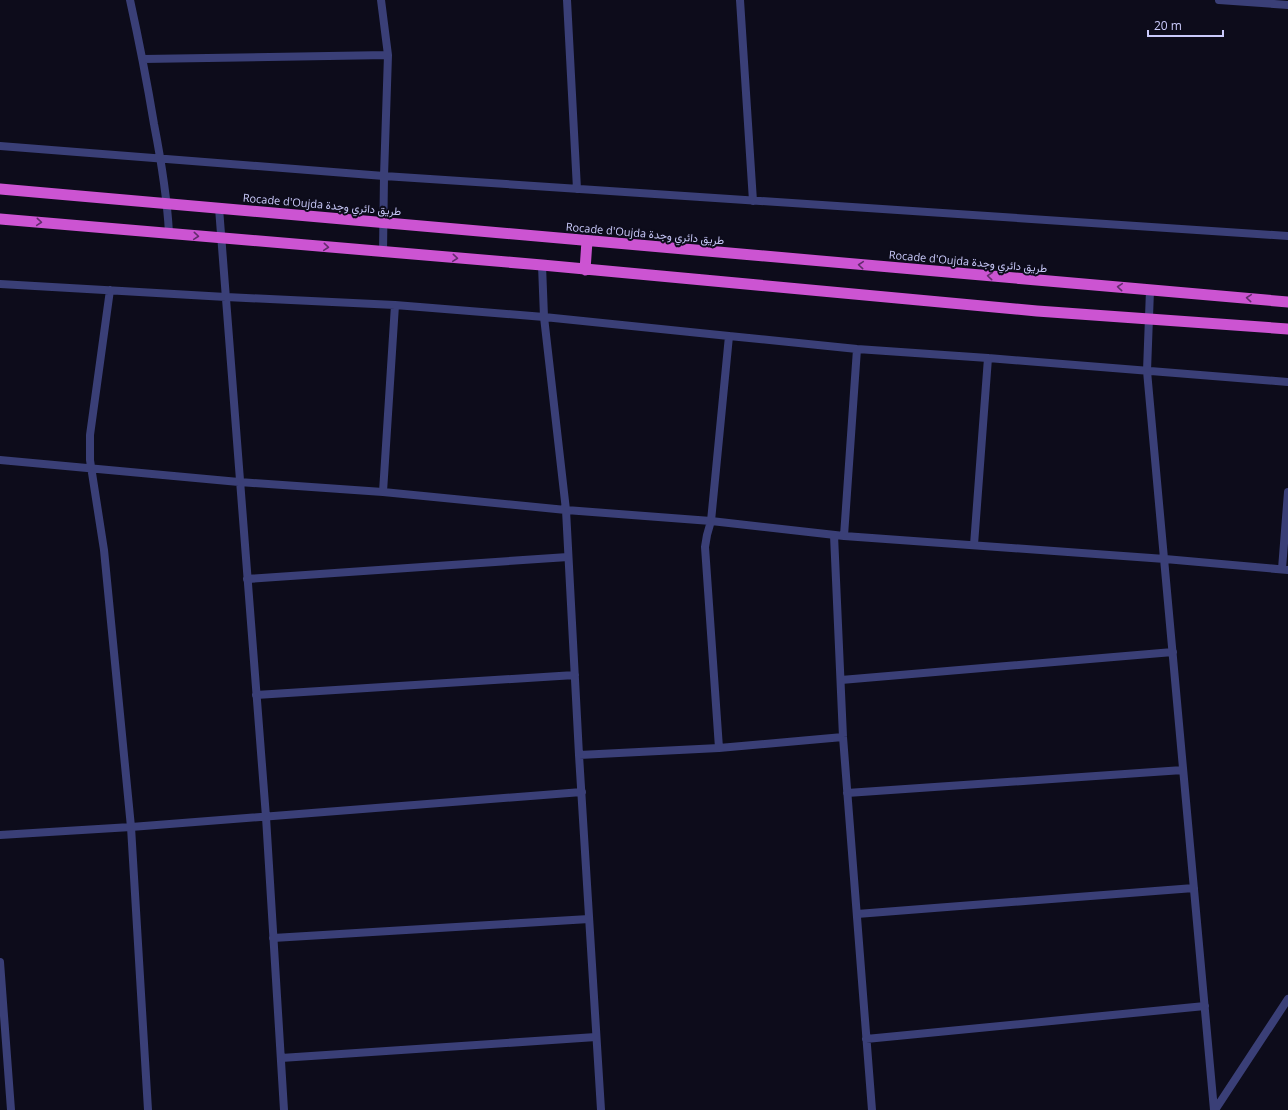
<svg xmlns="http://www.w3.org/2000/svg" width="1288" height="1110" font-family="'Open Sans',Vazirmatn,sans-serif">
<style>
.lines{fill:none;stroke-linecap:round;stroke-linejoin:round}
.minor{stroke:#3a3f77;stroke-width:8}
.trunk{stroke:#cc54d2;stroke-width:11}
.oneway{stroke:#632c6d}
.labels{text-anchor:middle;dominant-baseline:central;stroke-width:4;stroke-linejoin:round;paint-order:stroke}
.street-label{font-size:11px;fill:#cacafb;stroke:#0d0c1b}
</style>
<rect width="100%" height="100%" fill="#0d0c1b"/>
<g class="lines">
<path class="minor" d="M 130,0 C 139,41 147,82 154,124 C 161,160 167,196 169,233
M 381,0 L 388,55 L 384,176 L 383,252
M 567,0 L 577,189
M 740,0 L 753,201
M 1219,0 L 1288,5
M 143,59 L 388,55
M 0,146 L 384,176 L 1288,236
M 219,208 L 266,817 L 284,1110
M 542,265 L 544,317 L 566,510 L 579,755 L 601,1110
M 0,284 L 226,297 L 395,305 L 544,317 L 729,336
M 110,290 L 90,435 L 90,460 L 104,550 L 131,827 L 148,1110
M 1150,290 L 1147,371 L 1214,1110
M 0,460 L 239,482 L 383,492 L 566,510 L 711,521 L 844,536 L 1165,559 L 1288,570
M 383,492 L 395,305
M 834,535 L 843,737 L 872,1110
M 844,536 L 857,349
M 974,545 L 988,358
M 1282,569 L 1288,492
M 247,579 L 568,557
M 841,680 L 1173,652
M 256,695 L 575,675
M 719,748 L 705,547 L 707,535 L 711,521 L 729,336 L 857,349 L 988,358 L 1288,382
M 579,755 L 719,748 L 843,737
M 847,793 L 1183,770
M 0,835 L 131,827 L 582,792
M 857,914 L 1194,888
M 273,938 L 589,919
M 0,962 L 11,1110
M 866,1039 L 1205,1006
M 281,1058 L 596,1037
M 1215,1110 L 1288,999"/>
<path class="trunk" d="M 0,189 L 1288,302
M 0,219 L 542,265 L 1037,311 L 1288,329
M 585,270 L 587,241"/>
</g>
<defs><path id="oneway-chevron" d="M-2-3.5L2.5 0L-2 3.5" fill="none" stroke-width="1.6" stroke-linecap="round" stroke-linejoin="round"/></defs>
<g class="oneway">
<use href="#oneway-chevron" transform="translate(39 222) rotate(5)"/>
<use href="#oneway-chevron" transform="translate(196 236) rotate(5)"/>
<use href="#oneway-chevron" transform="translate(326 247) rotate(5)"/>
<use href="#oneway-chevron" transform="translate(455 258) rotate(5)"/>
<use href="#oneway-chevron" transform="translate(861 265) rotate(-175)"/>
<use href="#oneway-chevron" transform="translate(990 276) rotate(-175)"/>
<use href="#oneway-chevron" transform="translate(1120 287) rotate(-175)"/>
<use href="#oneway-chevron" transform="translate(1249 298) rotate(-175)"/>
</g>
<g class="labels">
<g class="street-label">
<text transform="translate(322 204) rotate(5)">Rocade d'Oujda طريق دائري وجدة</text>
<text transform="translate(645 233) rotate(5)">Rocade d'Oujda طريق دائري وجدة</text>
<text transform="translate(968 261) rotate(5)">Rocade d'Oujda طريق دائري وجدة</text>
</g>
</g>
<path d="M1148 30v6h75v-6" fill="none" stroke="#cacafb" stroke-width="2"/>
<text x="1154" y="30" font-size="12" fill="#cacafb" stroke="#0d0c1b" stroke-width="3" paint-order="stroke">20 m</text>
</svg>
